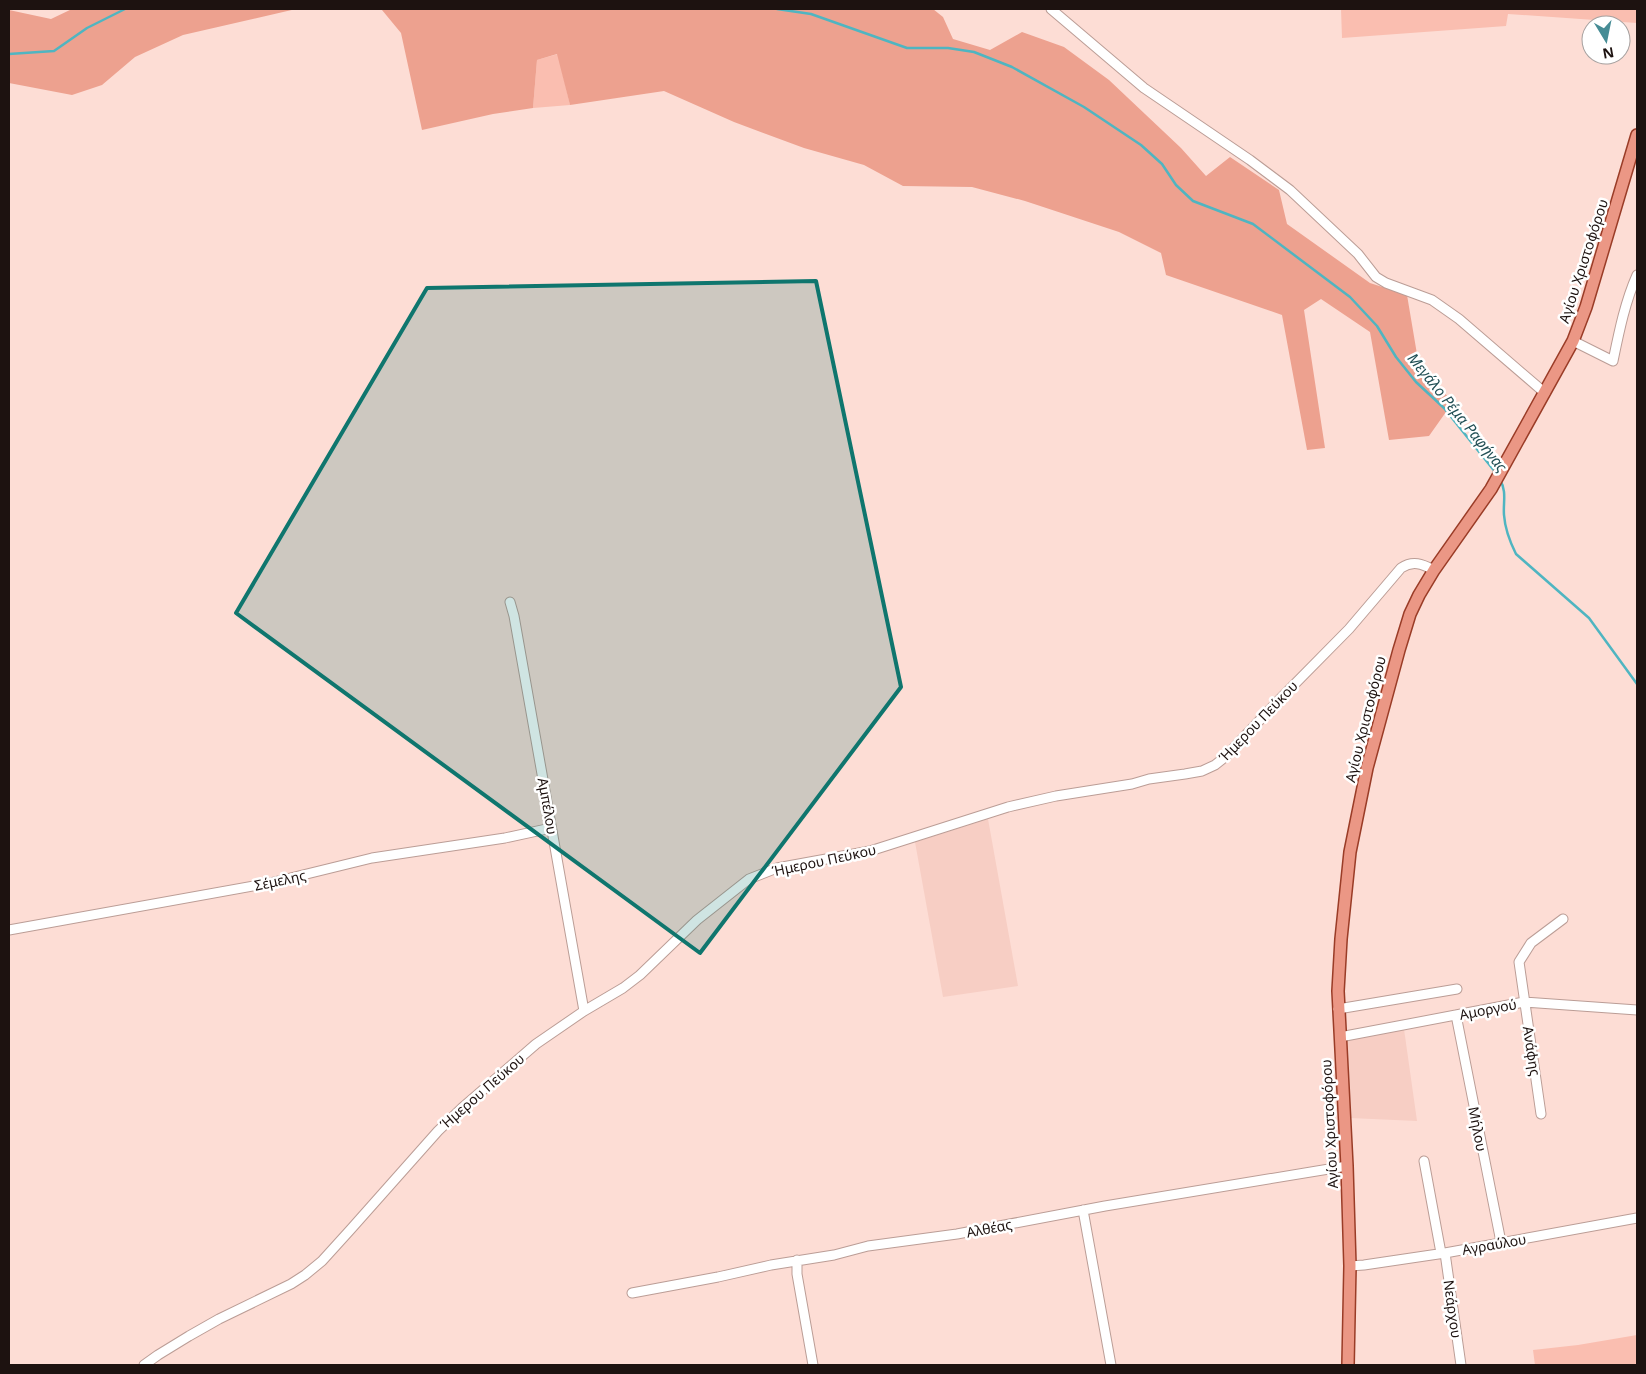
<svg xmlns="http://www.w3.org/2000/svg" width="1646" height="1374" font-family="'Noto Sans',sans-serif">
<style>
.built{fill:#f7cec4}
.green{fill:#fabeb0}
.forest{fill:#eda18f}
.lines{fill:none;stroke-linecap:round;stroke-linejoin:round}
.stream{stroke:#4fb5c1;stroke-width:2.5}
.minor-casing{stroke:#bb9d96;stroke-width:11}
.major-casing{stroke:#9a3c27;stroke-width:14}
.minor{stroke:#fff;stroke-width:9}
.major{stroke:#eb9785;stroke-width:11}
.marked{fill:#0f766e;fill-opacity:0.2;stroke:#0f766e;stroke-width:4;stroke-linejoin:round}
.labels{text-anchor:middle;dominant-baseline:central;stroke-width:5;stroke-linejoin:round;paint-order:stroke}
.street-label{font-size:14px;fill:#1d1210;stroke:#fff}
.water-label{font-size:15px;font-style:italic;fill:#214e54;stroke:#fff}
</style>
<rect width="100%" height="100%" fill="#fdddd5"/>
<path class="built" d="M 988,819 L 1018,986 L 943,997 L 915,842 Z
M 1404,1029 L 1417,1121 L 1350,1118 L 1346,1039 Z"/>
<path class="green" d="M 1341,9 L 1637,9 L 1637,23 L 1508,14 L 1506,26 L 1342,38 Z
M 558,54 L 570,105 L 533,108 L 537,60 Z
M 1637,1335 L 1637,1365 L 1535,1365 L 1533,1350 L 1578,1345 Z"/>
<path class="forest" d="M 72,9 L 296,9 L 183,35 L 135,57 L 102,85 L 72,95 L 9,83 L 9,10 L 51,19 Z
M 378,9 L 933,9 L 943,17 L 953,39 L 990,50 L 1022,32 L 1064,47 L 1109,80 L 1181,148 L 1206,176 L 1230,157 L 1279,190 L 1287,224 L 1370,283 L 1407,295 L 1419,366 L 1453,402 L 1429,436 L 1389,440 L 1370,332 L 1321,299 L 1304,310 L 1325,448 L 1307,450 L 1282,315 L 1166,275 L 1161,253 L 1119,232 L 1025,201 L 972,187 L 903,186 L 864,165 L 804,148 L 734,122 L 664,91 L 570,105 L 557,54 L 537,60 L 533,108 L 493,114 L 422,130 L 401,33 L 382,10 Z"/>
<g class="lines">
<path class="stream" d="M 777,9 L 811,14 L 907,48 L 948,48 L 974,52 L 1012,67 L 1084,107 L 1141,145 L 1162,164 L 1176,185 L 1193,201 L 1253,224 L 1350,297 L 1377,326 L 1396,357 L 1416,382 L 1444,408 L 1496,473
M 9,54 L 54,51 L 87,28 L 125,9
M 1500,480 C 1507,491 1503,503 1504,515 C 1505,529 1510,542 1516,554 L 1589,618 L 1637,684"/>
<defs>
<path id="minor" d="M 1051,9 L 1144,88 L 1250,160 L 1290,190 L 1358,254 L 1376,277 L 1386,283 L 1432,300 L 1459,319 L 1545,393
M 1573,341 L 1613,361 C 1619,332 1625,302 1637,275
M 510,602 L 514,616 L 584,1011
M 9,930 L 270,883 L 372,858 L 505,838 L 551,828
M 1338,1009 L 1457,989
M 1456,1015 L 1501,1242
M 1340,1037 L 1524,1002 L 1637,1010
M 1541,1114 L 1519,962 L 1531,943 L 1563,919
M 1424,1161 L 1441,1253
M 1083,1210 L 1111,1365
M 1445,1253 L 1461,1365
M 797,1260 L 797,1274 L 813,1365
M 1350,1266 L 1364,1265 L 1445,1253 L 1637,1218
M 632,1293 L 718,1277 L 771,1265 L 834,1255 L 868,1246 L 957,1234 L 1105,1206 L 1347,1166
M 144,1365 L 158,1355 L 189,1336 L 219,1319 L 291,1284 L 305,1275 L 322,1261 L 351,1229 L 438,1131 L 462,1108 L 536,1044 L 584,1011 L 623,988 L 640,975 L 697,920 L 749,879 L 777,868 L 870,851 L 1008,807 L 1056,796 L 1132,784 L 1149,779 L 1185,774 L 1202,771 L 1215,765 L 1225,757 L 1276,703 L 1349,629 L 1401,568 C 1413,560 1422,564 1434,570"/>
<path id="major" d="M 1348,1365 L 1350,1266 L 1347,1166 L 1338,991 L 1341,939 L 1350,852 L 1367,768 L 1399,650 L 1410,614 L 1419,595 L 1434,570 L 1491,489 L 1573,341 L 1586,307 L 1637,135"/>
</defs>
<use href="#minor" class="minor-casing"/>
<use href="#major" class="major-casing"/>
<use href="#minor" class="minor"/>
<use href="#major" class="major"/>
</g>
<path class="marked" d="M 816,281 L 901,687 L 700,953 L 236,613 L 427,288 Z"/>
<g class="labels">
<g class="street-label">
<text transform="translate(1583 261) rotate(-72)">Αγίου Χριστοφόρου</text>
<text transform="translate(1365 719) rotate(-76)">Αγίου Χριστοφόρου</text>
<text transform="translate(1258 721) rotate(-46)">Ήμερου Πεύκου</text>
<text transform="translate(548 806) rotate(80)">Αμπέλου</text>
<text transform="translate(824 860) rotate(-12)">Ήμερου Πεύκου</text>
<text transform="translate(280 880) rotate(-12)">Σέμελης</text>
<text transform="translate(1488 1009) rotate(-11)">Αμοργού</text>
<text transform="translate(1532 1051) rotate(81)">Ανάφης</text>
<text transform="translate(482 1091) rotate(-41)">Ήμερου Πεύκου</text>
<text transform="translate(1329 1124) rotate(-93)">Αγίου Χριστοφόρου</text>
<text transform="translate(1478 1129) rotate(79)">Μήλου</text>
<text transform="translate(989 1228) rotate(-11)">Αλθέας</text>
<text transform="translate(1494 1244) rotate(-10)">Αγραύλου</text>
<text transform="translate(1453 1309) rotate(82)">Νεάρχου</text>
</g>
<g class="water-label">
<text transform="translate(1458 412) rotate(51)">Μεγάλο Ρέμα Ραφήνας</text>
</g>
</g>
<rect width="1646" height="1374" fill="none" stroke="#1d1210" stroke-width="20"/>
<g transform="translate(1606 40) rotate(170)"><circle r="24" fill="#ffffff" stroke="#a5a09f"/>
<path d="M0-4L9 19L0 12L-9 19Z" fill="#468c95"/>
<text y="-8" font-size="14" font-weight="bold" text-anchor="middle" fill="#1d1210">N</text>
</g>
</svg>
